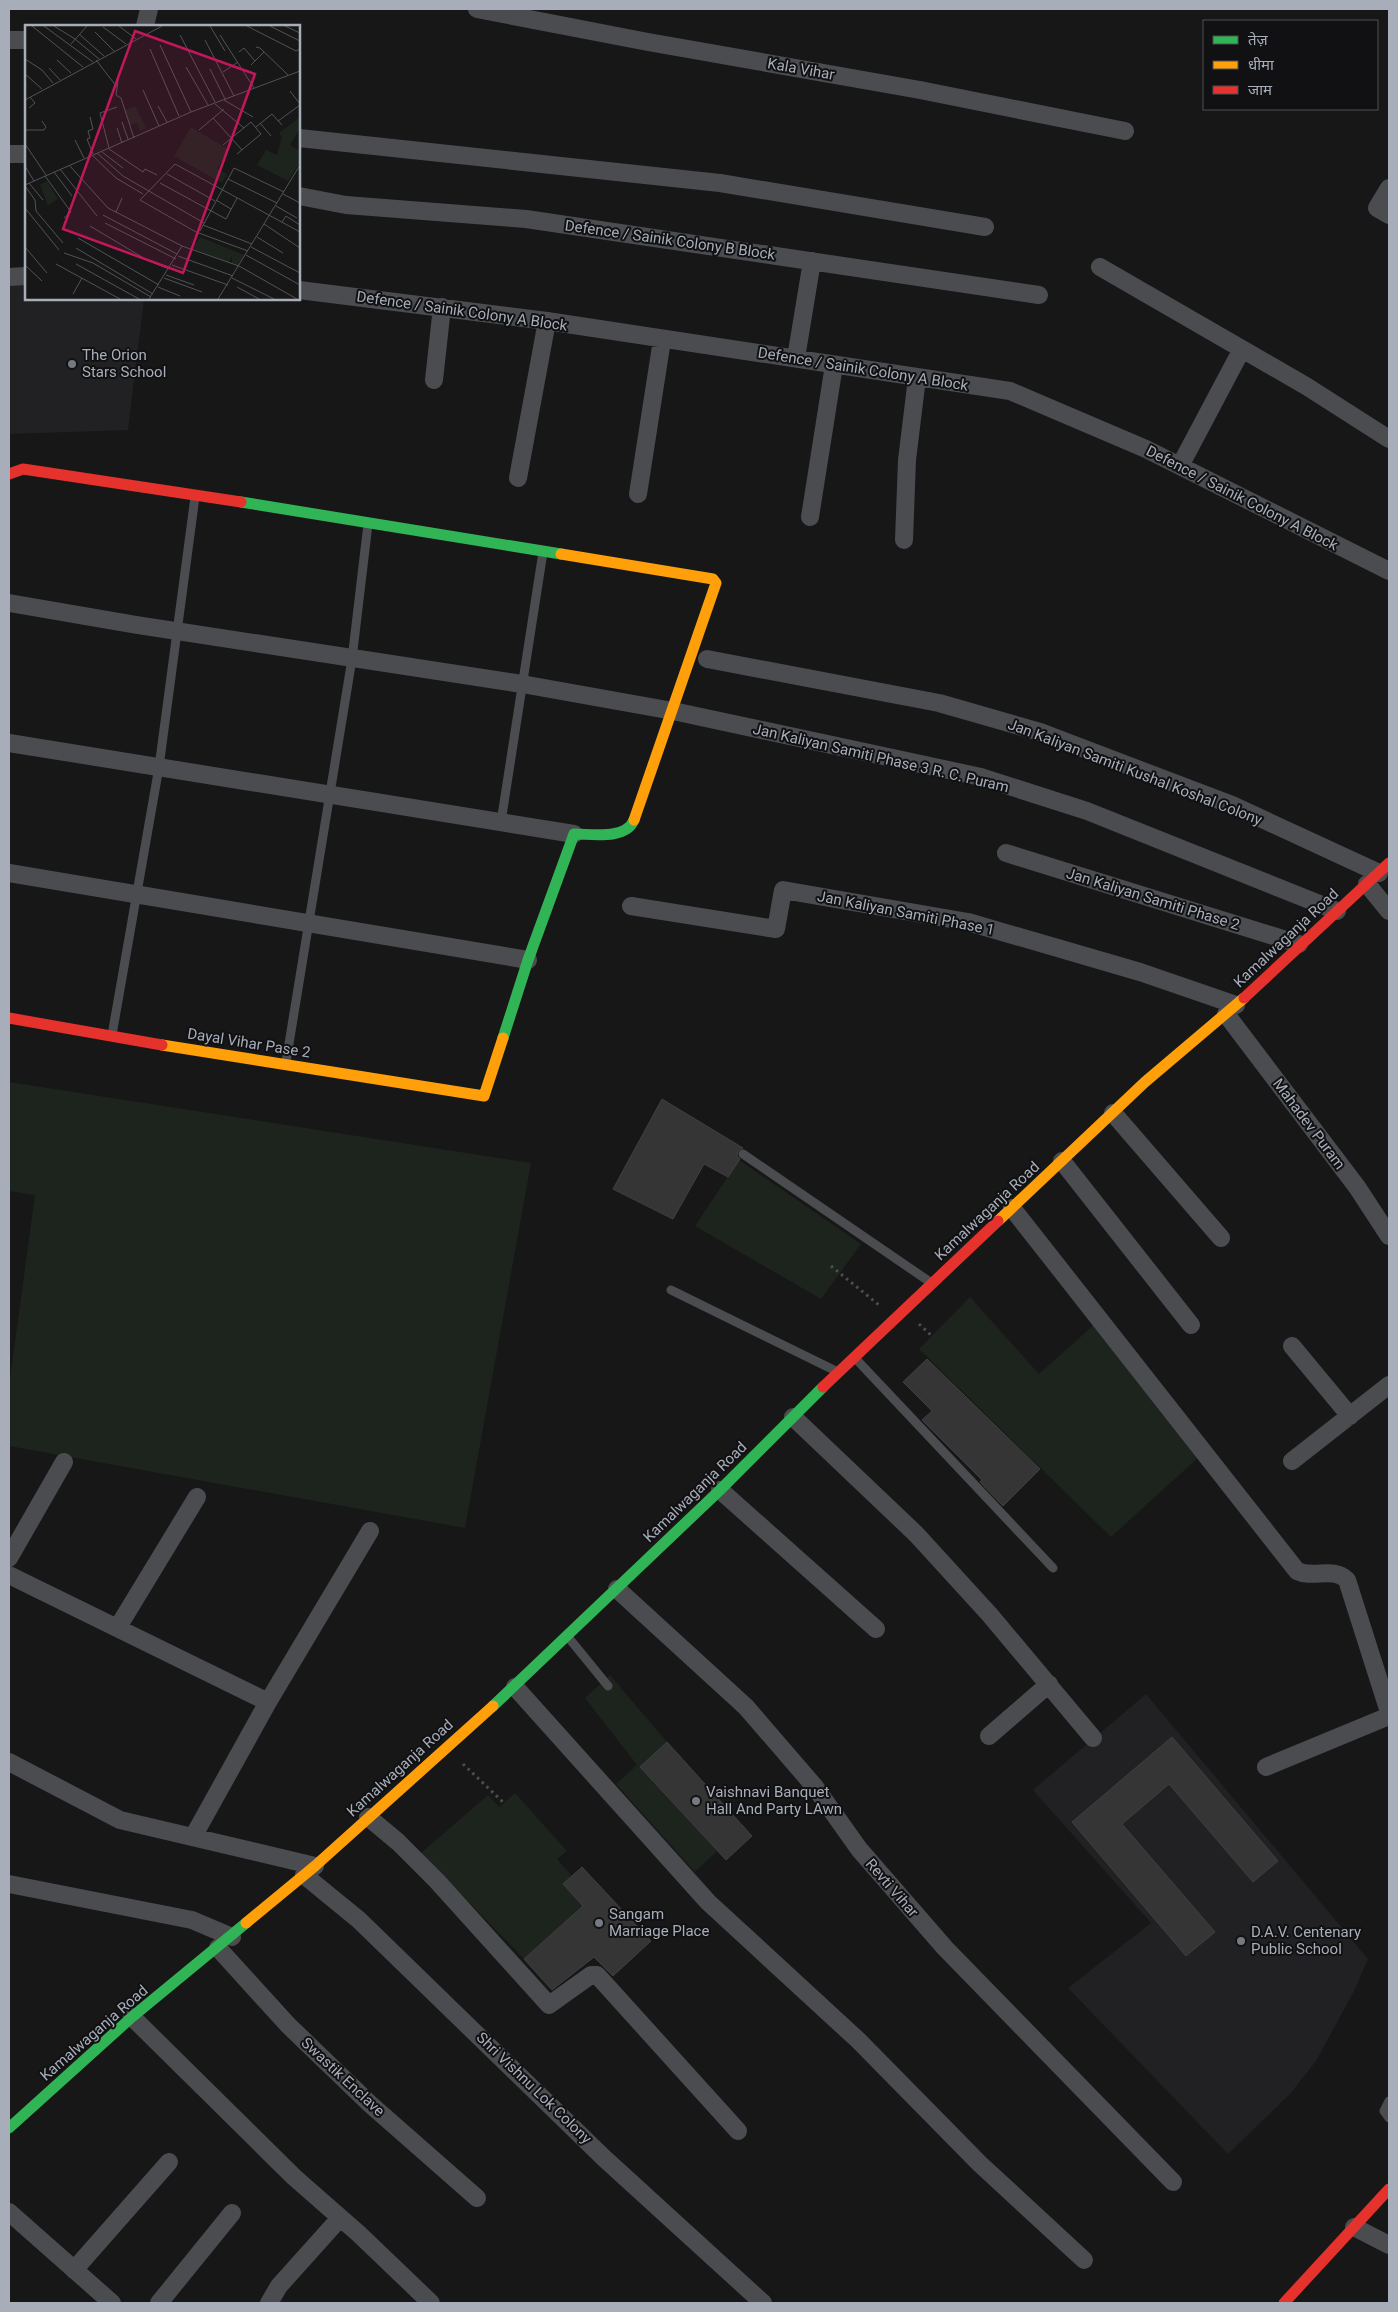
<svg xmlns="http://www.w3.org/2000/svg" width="1398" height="2312" font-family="Roboto,'Noto Sans Devanagari',sans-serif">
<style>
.built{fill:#212123}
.green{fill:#1c241d}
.building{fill:#353536;stroke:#3f4043}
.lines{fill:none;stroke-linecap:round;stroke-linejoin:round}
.path{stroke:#4d4e51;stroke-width:3;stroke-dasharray:2.5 4;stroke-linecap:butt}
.lane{stroke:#4a4c50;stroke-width:9}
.street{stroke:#4a4c50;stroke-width:18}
.fast{stroke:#30b455;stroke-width:11}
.slow{stroke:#ff9f0a;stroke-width:11}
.jam{stroke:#e5322d;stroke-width:11}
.poi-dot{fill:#757980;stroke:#111113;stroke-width:2}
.labels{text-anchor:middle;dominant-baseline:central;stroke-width:4;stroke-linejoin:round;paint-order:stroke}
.street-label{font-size:15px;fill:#a7aeb9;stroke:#111113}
.poi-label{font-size:15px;fill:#a7aeb9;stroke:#111113;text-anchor:start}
.inset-road{fill:none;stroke:#515358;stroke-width:1}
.view{fill:#c2185b;fill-opacity:0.15;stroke:#c2185b;stroke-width:2.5}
.inset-edge{fill:none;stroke:#a7aeb9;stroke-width:2.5}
</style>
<rect width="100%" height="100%" fill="#171717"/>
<path class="built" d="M 26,284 L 26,299 L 144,299 L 128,430 L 9,434 L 9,286 Z
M 1146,1694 L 1368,1959 L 1354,1991 L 1316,2061 L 1290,2094 L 1228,2154 L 1068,1988 L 1151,1923 L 1033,1790 Z"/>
<path class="green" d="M 9,1082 L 531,1163 L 465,1528 L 9,1446 L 9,1386 L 35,1195 L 9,1191 Z
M 739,1160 L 861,1244 L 821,1299 L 695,1226 Z
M 970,1297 L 1039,1374 L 1096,1323 L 1200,1456 L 1111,1537 L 919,1349 Z
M 610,1675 L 667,1742 L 640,1767 L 717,1851 L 695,1872 L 616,1784 L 637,1765 L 585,1698 Z
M 515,1793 L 567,1851 L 557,1859 L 572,1876 L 563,1884 L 583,1906 L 524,1959 L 421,1853 L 488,1795 L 499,1807 Z"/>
<path class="building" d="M 662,1099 L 743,1148 L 738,1151 L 737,1156 L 740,1159 L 728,1177 L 704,1164 L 673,1219 L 613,1189 Z
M 927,1359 L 1040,1469 L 1003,1506 L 980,1482 L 982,1480 L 922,1420 L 932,1411 L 903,1382 Z
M 1172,1737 L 1278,1861 L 1253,1882 L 1169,1784 L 1122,1824 L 1215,1932 L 1186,1956 L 1072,1822 Z
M 667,1742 L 752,1836 L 726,1860 L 640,1767 Z
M 582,1867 L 651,1941 L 613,1976 L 594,1957 L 552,1990 L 524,1959 L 583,1906 L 563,1884 Z"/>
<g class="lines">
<path class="path" d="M 831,1266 L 879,1305
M 919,1324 L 932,1336
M 463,1764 L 504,1803"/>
<path class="lane" d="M 501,822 L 543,552
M 112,1035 L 159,767 L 195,497
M 286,1062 L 352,659 L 368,524
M 743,1154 L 930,1282
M 671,1290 L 836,1371
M 855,1358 L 1053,1568
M 568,1637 L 608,1686
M 1389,2101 L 1384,2111 L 1389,2118"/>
<path class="street" d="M 477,9 L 648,42 L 920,90 L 1125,131
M 145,26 L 149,9
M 9,40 L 26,40
M 299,138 L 720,183 L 985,227
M 9,154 L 26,154
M 1389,188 L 1377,208 L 1389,215
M 299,196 L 346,205 L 526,219 L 1039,295
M 1100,267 L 1306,386 L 1389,439
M 9,277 L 26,276
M 299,290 L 547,321 L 1010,391 L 1146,449 L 1389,571
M 796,358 L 812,261
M 434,380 L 442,307
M 1180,466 L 1242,349
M 518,478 L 547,321
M 638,494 L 662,340
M 810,517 L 834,365
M 904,540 L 907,460 L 917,378
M 9,603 L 137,625 L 522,684 L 673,711 L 981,777 L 1087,811 L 1337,911
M 707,659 L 939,703 L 1040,732 L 1232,805 L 1379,873
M 9,743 L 574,834
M 1006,853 L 1299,944
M 9,873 L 528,960
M 1367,884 L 1389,911
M 631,906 L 776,929 L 783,890 L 968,922 L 1140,972 L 1236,1005
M 1226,1014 L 1357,1187 L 1389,1236
M 1113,1113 L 1221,1238
M 1062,1161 L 1191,1325
M 1012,1208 L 1297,1571 C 1314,1579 1333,1566 1347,1580 L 1389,1712
M 1292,1346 L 1350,1416
M 793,1417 L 916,1534 L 990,1615 L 1093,1738
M 1292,1461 L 1389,1385
M 720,1490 L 876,1629
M 9,1558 L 64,1462
M 9,1575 L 268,1702
M 617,1589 L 746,1707 L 815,1787 L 859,1849 L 945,1948 L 1173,2182
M 118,1627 L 197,1497
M 515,1687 L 708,1902 L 858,2040 L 980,2164 L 1084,2260
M 989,1736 L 1049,1684
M 9,1762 L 120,1820 L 315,1866
M 1266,1767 L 1389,1716
M 368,1817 L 398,1842 L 437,1881 L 549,2005 L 591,1975 L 597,1975 L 738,2131
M 193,1837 L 268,1702 L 370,1531
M 304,1875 L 359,1920 L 604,2158 L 763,2303
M 9,1884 L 192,1920 L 232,1937
M 218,1948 L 288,2025 L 370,2104 L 477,2198
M 132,2017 L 294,2177 L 359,2234 L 431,2303
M 9,2212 L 112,2303
M 1354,2227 L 1389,2245
M 74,2270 L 169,2162
M 159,2303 L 232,2213
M 269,2303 L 279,2286 L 340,2218"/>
<path class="fast" d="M 241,502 L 561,554
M 503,1038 L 528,960 L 574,834 C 592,834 626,840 634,820
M 493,1706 L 720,1490 L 823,1387
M 9,2128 L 132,2017 L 246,1923"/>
<path class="slow" d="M 561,554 L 713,579 L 716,583 L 634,820
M 162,1045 L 484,1096 L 503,1038
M 998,1221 L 1145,1082 L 1244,998
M 246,1923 L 315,1866 L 493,1706"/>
<path class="jam" d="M 9,474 L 23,469 L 241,502
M 1244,998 L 1389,863
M 9,1018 L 162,1045
M 823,1387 L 998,1221
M 1284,2303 L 1389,2189"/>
</g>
<g class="poi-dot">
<circle cx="72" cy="364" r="5"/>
<circle cx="696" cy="1801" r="5"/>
<circle cx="599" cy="1923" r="5"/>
<circle cx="1241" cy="1941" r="5"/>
</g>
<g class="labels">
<g class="street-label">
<text transform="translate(801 69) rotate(10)">Kala Vihar</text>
<text transform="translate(670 240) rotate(8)">Defence / Sainik Colony B Block</text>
<text transform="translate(462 311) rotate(8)">Defence / Sainik Colony A Block</text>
<text transform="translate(863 369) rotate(9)">Defence / Sainik Colony A Block</text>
<text transform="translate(1242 498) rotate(27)">Defence / Sainik Colony A Block</text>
<text transform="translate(881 758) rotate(13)">Jan Kaliyan Samiti Phase 3 R. C. Puram</text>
<text transform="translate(1135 772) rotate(21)">Jan Kaliyan Samiti Kushal Koshal Colony</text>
<text transform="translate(1153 899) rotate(17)">Jan Kaliyan Samiti Phase 2</text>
<text transform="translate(906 913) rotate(11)">Jan Kaliyan Samiti Phase 1</text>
<text transform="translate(1286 938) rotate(-43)">Kamalwaganja Road</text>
<text transform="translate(249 1043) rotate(9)">Dayal Vihar Pase 2</text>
<text transform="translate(1309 1124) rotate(53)">Mahadev Puram</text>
<text transform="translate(987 1211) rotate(-43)">Kamalwaganja Road</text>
<text transform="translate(695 1492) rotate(-44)">Kamalwaganja Road</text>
<text transform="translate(400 1768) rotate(-42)">Kamalwaganja Road</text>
<text transform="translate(892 1888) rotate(49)">Revti Vihar</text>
<text transform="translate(94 2033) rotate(-41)">Kamalwaganja Road</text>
<text transform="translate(343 2077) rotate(43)">Swastik Enclave</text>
<text transform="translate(534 2088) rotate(44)">Shri Vishnu Lok Colony</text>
</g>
<g class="poi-label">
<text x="82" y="355">The Orion<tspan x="82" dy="17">Stars School</tspan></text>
<text x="706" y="1792">Vaishnavi Banquet<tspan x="706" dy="17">Hall And Party LAwn</tspan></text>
<text x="609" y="1914">Sangam<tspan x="609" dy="17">Marriage Place</tspan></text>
<text x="1251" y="1932">D.A.V. Centenary<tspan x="1251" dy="17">Public School</tspan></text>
</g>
</g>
<g transform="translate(25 25)">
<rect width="275" height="275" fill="#171717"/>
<path d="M 110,81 L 121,103 L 115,106 L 112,98 L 105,100 L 100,85 ZM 275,92 L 275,104 L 265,120 L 274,125 L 275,137 L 263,156 L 232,140 L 241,125 L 252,130 L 257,112 L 254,108 ZM 166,102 L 203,124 L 192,144 L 202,149 L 197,158 L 149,131 ZM 22,156 L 33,174 L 23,180 L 15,160 ZM 175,212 L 219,230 L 213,240 L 207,238 L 207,231 L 204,237 L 168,224 Z" fill="#1c241d"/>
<path class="inset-road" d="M 7,1 L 58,42M 19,1 L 68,37M 29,1 L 50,14M 94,1 L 111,14M 185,1 L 200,26M 222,1 L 271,26 L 275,24M 245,1 L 275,16M 260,1 L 275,8M 78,2 L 101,19M 70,7 L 89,26M 54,9 L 79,31M 155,10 L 190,77M 195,10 L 229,63M 50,14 L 74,34M 180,15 L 209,71M 46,19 L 62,1M 135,20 L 166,87M 231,22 L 235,23 L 263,50M 125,24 L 154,91M 214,27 L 219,23 L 230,36M 0,34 L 17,45 L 28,58M 32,35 L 46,48M 71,35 L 92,62M 226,40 L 239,27M 161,42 L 183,80M 24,43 L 35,55M 185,44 L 200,74M 198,47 L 213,37M 0,49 L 17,64M 94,49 L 91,70 L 96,73 L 109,113M 118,65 L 134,101M 265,66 L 275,79M 0,75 L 137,1M 199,75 L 228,92M 190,79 L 219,103M 133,81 L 142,97M 4,83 L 10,78 L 5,72M 65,92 L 68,104 L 63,106 L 65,113 L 62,114 L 68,129M 188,93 L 217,125M 253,96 L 275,80M 97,97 L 103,114M 235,98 L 246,111M 231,102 L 247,89 L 257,100M 92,103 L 97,118M 0,105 L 19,105 L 21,102 L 17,96M 174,105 L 199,84M 50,115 L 59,133M 0,119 L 21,150M 198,120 L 226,97 L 236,109 L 212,129M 84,123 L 75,88 L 92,82M 84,124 L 118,147 L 120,144 L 132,150M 77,127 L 98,143M 72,128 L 98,151 L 179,198M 68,131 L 91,153 L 118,169M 44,140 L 83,183 L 157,221 L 214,241 L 272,274M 0,141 L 9,156M 35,144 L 72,191M 29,147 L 47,171M 142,149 L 190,176M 20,151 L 46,187 L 39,193M 203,154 L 252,178M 4,158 L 18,175M 135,158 L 201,194 L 212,173M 0,160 L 166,87 L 275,46M 0,161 L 10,175 L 11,186 L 38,218M 258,169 L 275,178M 191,175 L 206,184M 251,181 L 272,193M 0,183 L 34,225M 91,187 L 97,173M 78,190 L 152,229M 257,197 L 261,191 L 275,200M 80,198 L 151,234M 239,199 L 275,223M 178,200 L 227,219M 65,201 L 122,235 L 144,244M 175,206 L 209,143 L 259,167M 232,212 L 258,228M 53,213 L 134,260M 0,222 L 22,248M 226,222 L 275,248M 51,223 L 128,269M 223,226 L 171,207 L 115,175 L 150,139 L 275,207M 39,228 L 68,238 L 126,272M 221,230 L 275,260M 153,231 L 208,251M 31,239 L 95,274M 51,239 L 114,274M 0,240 L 17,256M 147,240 L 203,260M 141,250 L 169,260M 139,253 L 177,267M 207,253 L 249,274M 133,262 L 155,271M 212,262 L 234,274M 48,269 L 57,253M 124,274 L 157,221M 193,274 L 275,140"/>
<path class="view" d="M 110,6 L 230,49 L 158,248 L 38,204 Z"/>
<rect width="275" height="275" class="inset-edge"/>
</g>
<rect width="1398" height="2312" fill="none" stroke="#a7aeb9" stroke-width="20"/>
<rect x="1203" y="20" width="175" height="90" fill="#111113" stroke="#4d5055"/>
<rect x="1213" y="36" width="25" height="8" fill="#30b455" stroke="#4d5055"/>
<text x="1248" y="45" font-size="15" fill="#a7aeb9">तेज़</text>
<rect x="1213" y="61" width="25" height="8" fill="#ff9f0a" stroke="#4d5055"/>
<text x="1248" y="70" font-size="15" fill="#a7aeb9">धीमा</text>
<rect x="1213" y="86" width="25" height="8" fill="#e5322d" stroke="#4d5055"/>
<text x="1248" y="95" font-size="15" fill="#a7aeb9">जाम</text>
</svg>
